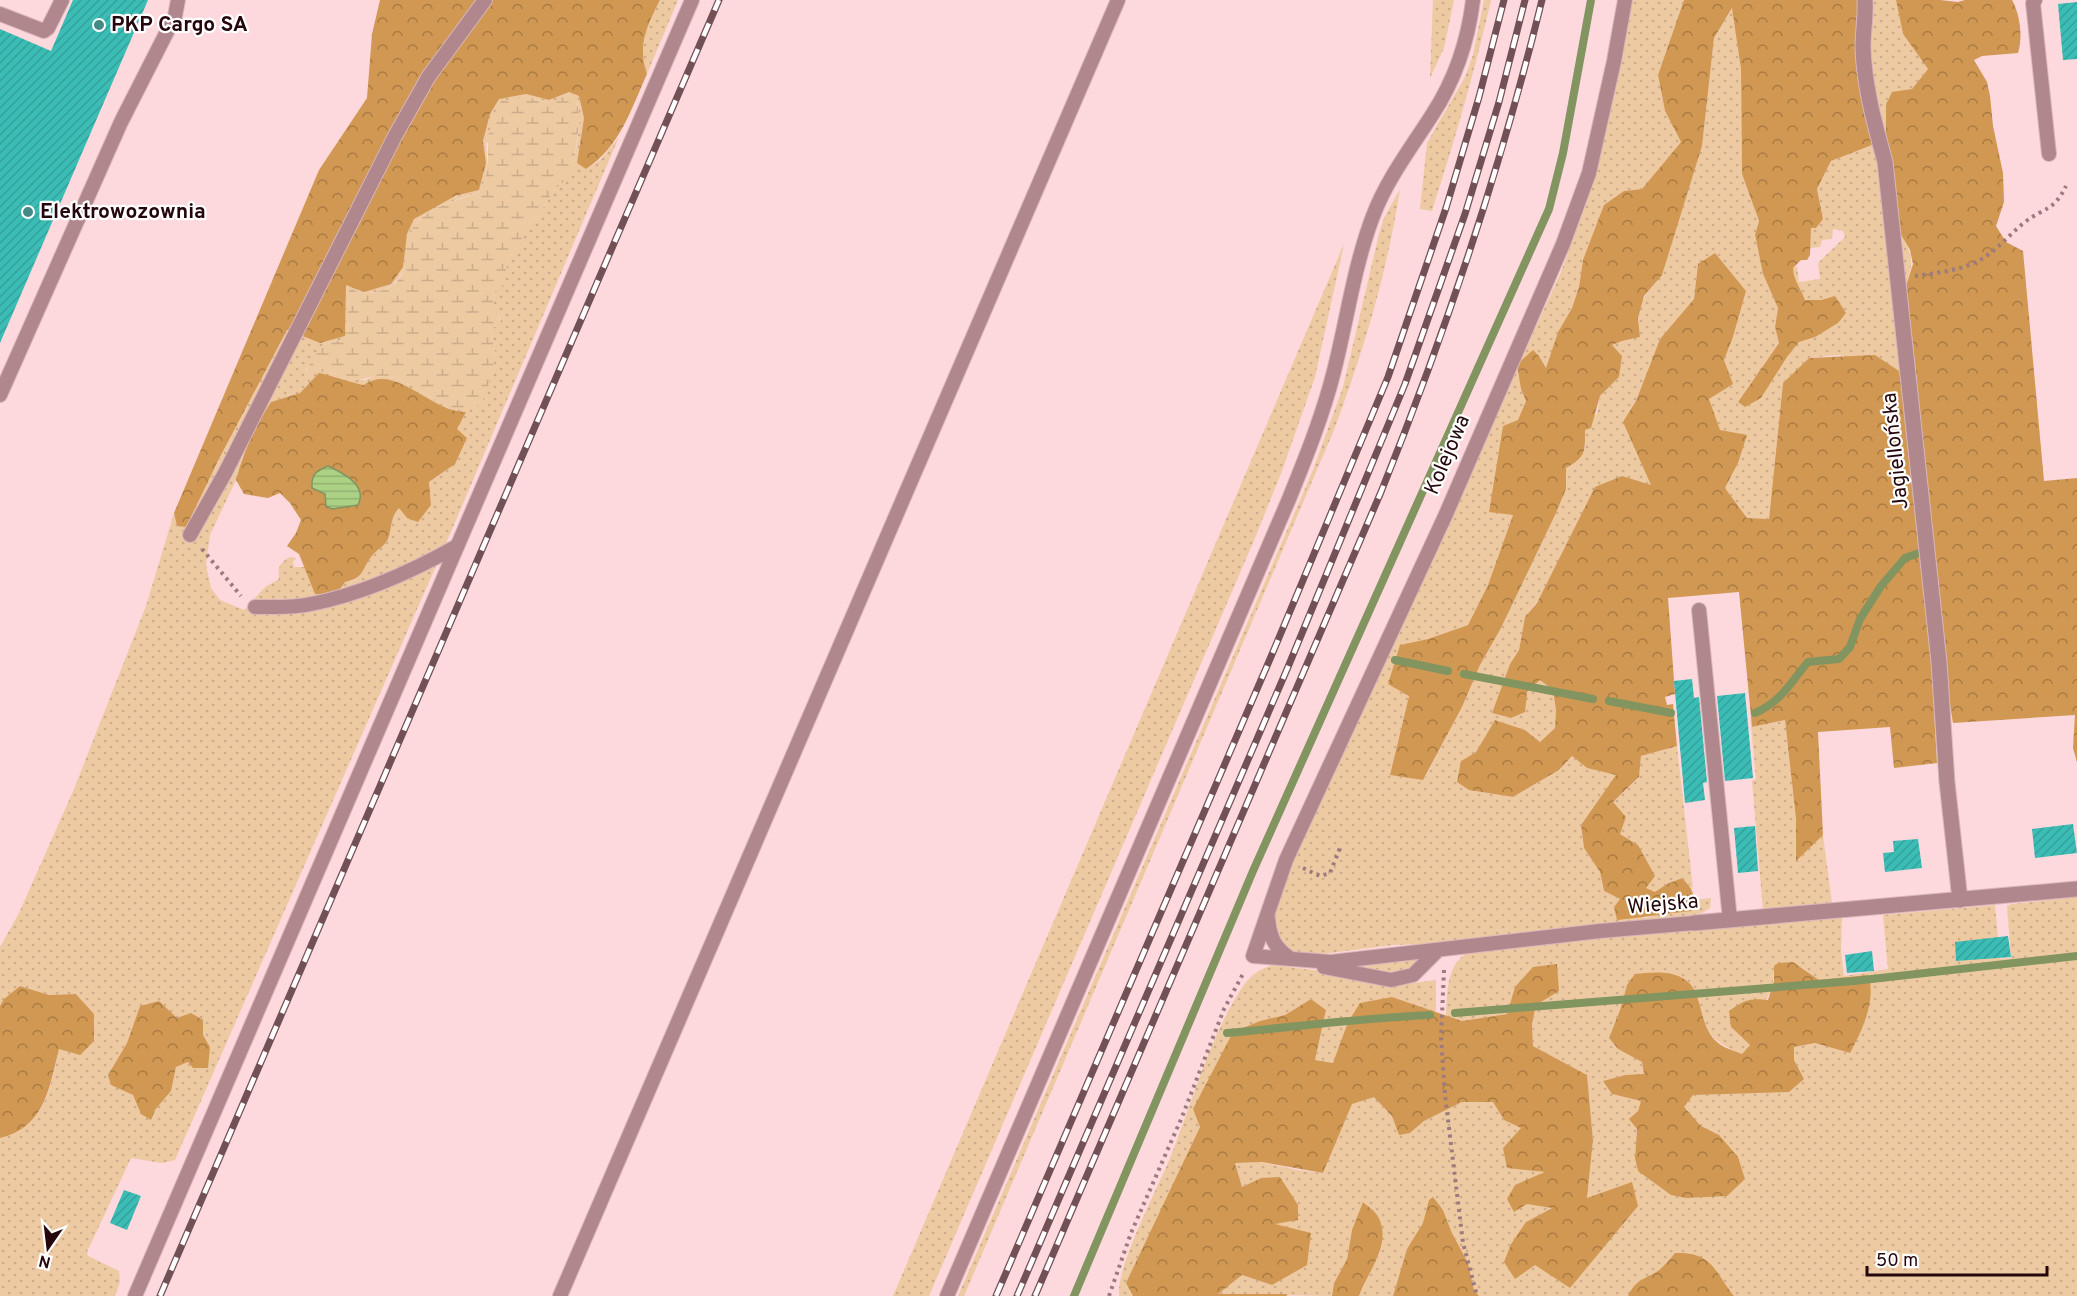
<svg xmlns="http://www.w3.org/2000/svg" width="2077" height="1296" font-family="Overpass,sans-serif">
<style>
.grass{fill:url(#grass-dots);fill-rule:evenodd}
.forest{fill:url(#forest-crowns);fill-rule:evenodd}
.wetland{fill:url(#wetland-marsh)}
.water{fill:url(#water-rules);stroke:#829460;stroke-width:1.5}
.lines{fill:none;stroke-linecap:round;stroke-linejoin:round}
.stream{stroke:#829460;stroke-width:8}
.building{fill:url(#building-hatch)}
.service-casing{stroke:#dab6bb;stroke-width:16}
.minor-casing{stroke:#dab6bb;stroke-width:17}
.path{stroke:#9c7a7f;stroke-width:4;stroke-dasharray:3 4.5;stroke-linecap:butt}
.service{stroke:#af878c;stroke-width:14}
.minor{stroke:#af878c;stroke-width:15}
.rail-casing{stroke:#715156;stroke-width:7}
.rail{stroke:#fff;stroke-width:4.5;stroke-dasharray:14;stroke-linecap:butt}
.poi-dot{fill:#438a86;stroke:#fff;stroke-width:2}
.labels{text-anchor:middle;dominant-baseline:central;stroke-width:4.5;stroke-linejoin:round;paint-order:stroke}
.poi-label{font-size:21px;font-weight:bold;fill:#24060c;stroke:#fff;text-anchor:start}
.street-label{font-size:21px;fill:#24060c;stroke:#fff}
</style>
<defs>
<pattern id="grass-dots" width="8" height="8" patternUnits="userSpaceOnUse" patternTransform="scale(1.5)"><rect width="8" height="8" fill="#eecaa2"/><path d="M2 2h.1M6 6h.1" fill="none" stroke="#ccac8a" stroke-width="1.8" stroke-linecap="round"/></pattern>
<pattern id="forest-crowns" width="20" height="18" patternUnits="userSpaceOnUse" patternTransform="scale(1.5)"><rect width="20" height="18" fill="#d09852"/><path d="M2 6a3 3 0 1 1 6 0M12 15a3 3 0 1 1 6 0" fill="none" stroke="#a97a42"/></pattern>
<pattern id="wetland-marsh" width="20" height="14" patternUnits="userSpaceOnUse" patternTransform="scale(1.5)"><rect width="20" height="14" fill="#eecaa2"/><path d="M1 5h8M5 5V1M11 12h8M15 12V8" fill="none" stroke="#ccac8a"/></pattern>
<pattern id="water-rules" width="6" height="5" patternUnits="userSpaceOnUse" patternTransform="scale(1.5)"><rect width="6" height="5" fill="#aad184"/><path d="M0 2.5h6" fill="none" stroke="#92b271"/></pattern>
<pattern id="building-hatch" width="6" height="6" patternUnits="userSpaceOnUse" patternTransform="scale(1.5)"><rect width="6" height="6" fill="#3bbdb6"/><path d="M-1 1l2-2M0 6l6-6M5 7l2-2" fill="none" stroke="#34a19b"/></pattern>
</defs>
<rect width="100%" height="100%" fill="#fdd8dc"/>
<path class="grass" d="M 660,0 L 678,0 L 647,74 C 637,45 647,26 660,0 Z
M 1433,0 L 1454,0 L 1444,48 L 1430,78 Z
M 1484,0 L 1491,0 C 1475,71 1454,142 1432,211 L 1420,209 L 1427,143 L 1465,77 L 1473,55 Z
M 1630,0 L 1684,0 L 1658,75 L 1665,111 L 1681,142 L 1642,189 L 1624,191 L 1583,260 L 1579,287 L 1572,308 L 1558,332 L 1546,369 L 1539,356 L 1521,389 L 1526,401 L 1494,486 L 1489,511 L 1513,515 L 1488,585 L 1468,625 L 1428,639 L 1400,645 L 1409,696 L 1390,775 L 1424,779 L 1462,707 L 1480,665 L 1501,628 L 1556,513 L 1566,489 L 1565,468 L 1585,448 L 1585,430 L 1597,413 L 1600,396 L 1619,377 L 1611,345 L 1622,341 L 1640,337 C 1637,314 1638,301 1655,284 L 1702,146 L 1714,38 L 1733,7 L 1741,69 L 1742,174 L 1759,221 L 1755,235 L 1763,274 L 1778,308 L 1775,327 L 1779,343 L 1738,402 L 1761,398 L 1787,357 L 1799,342 L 1815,337 L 1835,296 L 1821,300 L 1805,300 C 1801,288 1794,282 1793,268 L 1797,266 L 1799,282 L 1820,279 L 1818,263 L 1845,237 L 1843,231 L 1833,229 L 1832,239 L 1822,240 L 1820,247 L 1810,248 L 1811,227 L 1823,219 L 1817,189 L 1831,161 L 1872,145 L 1880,165 L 1905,375 L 1839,355 L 1809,358 L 1783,383 L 1769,519 L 1747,518 L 1725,488 L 1738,463 L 1719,430 L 1709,399 L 1733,337 L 1746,291 L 1698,264 L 1694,299 L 1660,339 L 1636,401 L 1624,422 L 1652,485 L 1536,603 L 1525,617 L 1519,650 L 1510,664 L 1492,713 L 1511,718 L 1527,692 L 1540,680 L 1553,690 L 1556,710 L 1555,728 L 1540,742 L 1525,730 L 1495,720 L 1476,752 L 1461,761 L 1469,790 L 1513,797 L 1559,770 L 1572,756 L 1587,768 L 1617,775 L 1581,825 L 1584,848 L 1600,872 L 1604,891 L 1620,899 L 1645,918 L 1658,914 L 1691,911 L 1694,900 L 1711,898 L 1710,908 L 1702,913 L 1687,917 L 1453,943 L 1393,945 L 1306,956 L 1289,949 L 1279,935 L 1275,914 L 1285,880 L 1330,776 L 1561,272 L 1586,204 L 1607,127 Z
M 1870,0 L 1896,0 L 1903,34 L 1928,69 L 1912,89 L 1886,105 L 1886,139 L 1870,73 Z
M 569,92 L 579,96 L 584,118 L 577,163 L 587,169 L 601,159 L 619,137 L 447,541 L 175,1160 L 162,1163 L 131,1158 L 87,1252 L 88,1256 L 119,1271 L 120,1282 L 115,1296 L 0,1296 L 0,1138 C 45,1127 50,1089 59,1049 L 94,1041 L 94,1014 L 76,994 L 49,995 L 20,986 L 0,1006 L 0,947 L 19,913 L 74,789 L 146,606 L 174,513 L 177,526 L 209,479 L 287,330 L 320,343 L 345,336 L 346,284 L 403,267 C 405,252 404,232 414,220 C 425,205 461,194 479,190 L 486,163 L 483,141 L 490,114 L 499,98 L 526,94 L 549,100 ZM 527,97 L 548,103 L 577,101 C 583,125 575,149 573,173 L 554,190 L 541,211 L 526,228 L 518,247 L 511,254 L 505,269 L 505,287 L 498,287 C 488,299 495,308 501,321 L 489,325 L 496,355 L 441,403 L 398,378 L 375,376 L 365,380 L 348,379 L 328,372 L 305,371 L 323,345 L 347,338 L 349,289 C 361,293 368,294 380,291 C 404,285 407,258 412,238 C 413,234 413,228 415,225 C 425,208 464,198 481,191 L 488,169 L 486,144 ZM 334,376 L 347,382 L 364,385 L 393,380 L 437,404 L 459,413 L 465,412 L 456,429 L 467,438 C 455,466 453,466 429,482 L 431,505 L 407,518 L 399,507 L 393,513 L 387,541 L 371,556 L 362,573 L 355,580 L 345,582 L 307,573 L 305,567 L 294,567 L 293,562 L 296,558 L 290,557 C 279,563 278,567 279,579 L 265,587 L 244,610 L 220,600 L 211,588 L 206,565 L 210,535 L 236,480 L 242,458 L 256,428 L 271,402 L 300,393 L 308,384 ZM 140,1006 L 177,1019 L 203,1035 L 210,1047 L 188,1062 L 176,1067 L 171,1091 L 155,1110 L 141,1113 L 133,1095 L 108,1075 L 127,1043 Z
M 1400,189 C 1387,274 1364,349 1334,430 L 964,1296 L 958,1296 L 1313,470 L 1343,387 L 1379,234 L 1384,218 Z
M 1900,233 C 1915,258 1913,262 1905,289 Z
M 1344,244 L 1315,377 L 1282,471 L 1255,538 L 929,1296 L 893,1296 Z
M 1750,715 L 1752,727 L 1785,720 L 1796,819 L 1796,860 L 1823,835 L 1832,903 L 1763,911 L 1752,781 L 1756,779 Z
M 1677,746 L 1693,889 L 1682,878 L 1667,884 L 1655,893 L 1646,888 L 1638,845 L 1620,834 L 1613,802 L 1639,778 L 1641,756 Z
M 2077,897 L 2077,1296 L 1479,1296 L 1474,1290 L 1468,1263 L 1452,1233 L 1443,1210 L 1429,1201 L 1424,1223 L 1407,1249 L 1393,1296 L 1359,1296 L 1380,1252 L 1352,1230 L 1347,1259 L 1334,1282 L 1332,1296 L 1217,1294 L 1242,1275 L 1272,1285 L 1273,1224 L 1297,1220 L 1261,1178 L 1242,1187 L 1235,1163 L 1262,1162 L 1297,1170 L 1323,1173 L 1352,1103 L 1374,1097 L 1410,1133 L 1424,1121 L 1462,1102 L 1493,1102 L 1504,1120 L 1522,1128 L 1546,1172 L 1527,1203 L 1553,1207 L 1526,1222 L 1587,1198 L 1593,1140 L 1587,1075 L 1533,1046 L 1532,1024 L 1536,1005 L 1515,987 L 1507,1014 L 1462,1021 L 1446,1016 C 1447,995 1446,965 1467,953 L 1558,941 L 1842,917 L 1841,951 L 1844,976 L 1888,969 L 1883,915 L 1995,905 L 2000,959 L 2011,958 L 2007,906 L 2012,904 ZM 1774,966 L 1801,967 L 1819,980 L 1850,1053 L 1815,1043 L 1794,1047 L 1794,1060 L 1804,1079 L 1693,1095 L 1683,1107 L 1701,1126 L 1719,1135 L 1635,1158 L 1638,1111 L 1641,1101 L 1612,1094 L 1604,1081 L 1625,1075 L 1644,1075 L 1642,1062 L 1618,1049 L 1609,1038 L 1620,1010 L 1627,985 L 1697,994 C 1706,1030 1706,1039 1742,1054 L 1750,1045 L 1731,1027 C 1759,1006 1774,1005 1774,966 Z
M 1420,957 L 1421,963 C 1394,976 1380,974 1352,966 Z
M 1273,965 L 1338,973 L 1399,985 L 1436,980 L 1436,1013 L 1392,997 L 1348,1022 L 1334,1063 L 1315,1060 L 1326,1010 L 1311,999 L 1285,1015 L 1260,1021 L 1200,1127 L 1127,1283 L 1133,1296 L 1119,1296 C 1116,1268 1155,1193 1168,1163 C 1191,1107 1208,1040 1241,989 C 1250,976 1257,970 1273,965 Z"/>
<path class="forest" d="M 380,0 L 660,0 C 647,26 637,45 647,74 C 631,109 620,147 586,169 L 577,163 L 584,118 L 579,96 L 569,92 L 549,100 L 526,94 L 499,99 L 490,114 L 483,141 L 486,163 L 479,190 L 455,196 L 414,219 L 407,234 L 403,267 L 391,284 L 364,292 L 346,285 L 345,336 L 320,343 L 287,330 L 218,461 L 186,527 L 177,526 L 174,513 L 319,170 L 367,98 L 372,34 Z
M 1684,0 L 1861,0 L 1857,35 L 1857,74 L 1872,145 L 1831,161 L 1817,189 L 1823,219 L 1816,228 L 1811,228 L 1810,255 L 1807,260 L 1801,260 L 1793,268 C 1794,282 1801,288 1805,300 L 1821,300 L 1835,296 L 1846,313 L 1838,323 L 1815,337 L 1799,342 L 1787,357 L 1761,398 L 1745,407 L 1738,402 L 1779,343 L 1775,327 L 1778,308 L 1763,274 L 1755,235 L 1759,221 L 1742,174 L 1741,69 L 1732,8 L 1714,38 L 1702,146 L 1662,275 L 1644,296 L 1638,318 L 1640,337 L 1622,341 L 1612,345 L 1622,356 L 1619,377 L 1600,396 L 1591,428 L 1585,430 C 1585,452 1586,457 1566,468 L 1566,489 L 1556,513 L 1501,628 L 1480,665 L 1462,707 L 1423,780 L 1390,775 L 1409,696 L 1388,684 L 1400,645 L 1428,639 L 1468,625 L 1488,585 L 1513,515 L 1489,512 L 1503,426 L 1518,420 L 1526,401 L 1521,389 L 1517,364 L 1533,350 L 1539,356 L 1546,368 L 1558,332 L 1572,308 L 1579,287 L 1583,260 L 1604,205 L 1624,191 L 1642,189 L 1681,142 L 1665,111 L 1658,75 Z
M 1896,0 L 1940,0 L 1958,2 L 1965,0 L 2012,0 C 2020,14 2023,37 2018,53 L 1982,56 L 1974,60 L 1987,82 L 1990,96 L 1993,126 L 2003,173 L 2004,202 L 1996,226 L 2006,242 L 2023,251 L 2044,481 L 2077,478 L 2077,762 L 2073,748 L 2075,715 L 1953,723 L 1945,675 L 1926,493 L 1916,372 L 1905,289 L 1913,264 L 1910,250 L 1900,233 L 1897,217 L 1886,139 L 1886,105 L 1892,92 L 1912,89 L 1928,69 L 1903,34 Z
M 1715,253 L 1746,291 L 1733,337 L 1724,360 L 1733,384 L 1709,399 L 1720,430 L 1747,435 L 1738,463 L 1725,488 L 1747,518 L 1769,519 L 1783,383 L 1809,358 L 1875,355 L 1905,375 L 1929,618 L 1937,763 L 1894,768 L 1890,727 L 1818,732 L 1823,835 L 1796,861 L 1796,819 L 1785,720 L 1752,727 L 1739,592 L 1668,598 L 1675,694 L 1665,697 L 1667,705 L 1673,704 L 1677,746 L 1641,756 L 1639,777 L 1613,802 L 1626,817 L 1620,834 L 1638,845 L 1655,876 L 1646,888 L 1655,892 L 1667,884 L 1682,878 C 1694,890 1695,894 1692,911 C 1666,913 1642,918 1617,920 L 1614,907 L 1620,899 L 1604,891 L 1600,872 L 1584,848 L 1581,825 L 1616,775 L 1587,768 L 1572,756 L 1559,770 L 1513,797 L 1469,790 L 1457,782 L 1461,761 L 1476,752 L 1495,720 L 1525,730 L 1540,742 L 1555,728 L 1556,710 L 1553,690 L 1540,680 L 1527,692 L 1525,712 L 1511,718 L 1492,713 L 1510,664 L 1519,650 L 1525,617 L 1537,603 L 1595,487 L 1622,476 L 1651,485 L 1623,422 L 1636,401 L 1660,339 L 1694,299 L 1698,264 Z
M 319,373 C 334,376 348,382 364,385 C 396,362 431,413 466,412 L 457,429 L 467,438 L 455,464 L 429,482 L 431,505 L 418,522 L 407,518 L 399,508 C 390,517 392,528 388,539 C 385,546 376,550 371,557 C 361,571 364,578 345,582 C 337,595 330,595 315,594 L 299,554 L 287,546 L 296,533 L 301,520 L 290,503 L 280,493 L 268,498 L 244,494 L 236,480 C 243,452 255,426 271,402 L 300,393 ZM 345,477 L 354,481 L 358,505 L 351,507 L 326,506 L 325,494 Z
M 1793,962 L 1819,980 L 1868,975 C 1877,999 1862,1031 1850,1053 L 1815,1043 L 1794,1047 L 1794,1060 L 1804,1079 L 1789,1092 L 1693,1095 L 1684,1107 L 1701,1126 L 1719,1135 L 1738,1157 L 1745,1179 L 1727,1196 L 1686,1198 L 1671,1195 L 1638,1171 L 1635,1158 L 1637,1129 L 1629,1119 L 1638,1111 L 1641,1101 L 1612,1094 L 1603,1081 L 1625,1075 L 1644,1074 L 1642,1062 L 1618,1049 L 1609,1038 L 1620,1010 L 1627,985 L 1635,974 C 1659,971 1690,969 1698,999 C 1702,1012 1704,1027 1713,1038 C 1720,1047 1732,1050 1742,1054 L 1750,1045 L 1731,1027 L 1729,1011 C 1745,1000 1749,998 1768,1000 L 1774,981 L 1774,966 L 1778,963 Z
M 1557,964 L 1559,991 L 1536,1005 L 1532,1024 L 1533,1046 L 1587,1075 L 1593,1140 L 1587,1198 L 1632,1182 L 1638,1206 L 1570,1288 L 1535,1265 L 1515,1279 L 1504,1262 L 1511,1244 L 1526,1222 L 1552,1208 L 1527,1204 L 1514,1212 L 1507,1199 L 1515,1185 L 1545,1172 L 1507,1168 L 1503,1148 L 1521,1128 L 1504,1120 L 1493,1102 L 1462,1102 L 1424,1121 L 1410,1133 L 1399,1135 L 1392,1116 L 1374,1097 L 1352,1104 L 1323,1173 L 1262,1162 L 1235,1163 L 1242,1187 L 1261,1178 L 1280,1177 L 1298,1205 L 1298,1220 L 1275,1224 L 1311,1233 L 1307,1265 L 1272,1285 L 1242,1275 L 1218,1294 L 1287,1294 L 1287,1296 L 1133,1296 L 1126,1283 L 1200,1127 L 1193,1109 L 1233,1032 L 1260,1021 L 1285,1015 L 1311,999 L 1326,1010 L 1315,1060 L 1333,1063 L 1348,1022 L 1360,1003 L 1392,997 L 1462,1021 L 1507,1014 L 1515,987 L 1533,967 Z
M 20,986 L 49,995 L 76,994 L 94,1014 L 94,1041 L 80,1055 L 59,1049 C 49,1089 45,1127 0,1138 L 0,1006 L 4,999 Z
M 159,1001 L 177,1018 L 191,1013 L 203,1020 L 203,1035 L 210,1047 L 208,1068 L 193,1068 L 188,1062 L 176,1067 L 171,1091 L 155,1110 L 151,1120 L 141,1114 L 133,1095 L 111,1085 L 108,1075 L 127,1043 L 140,1006 Z
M 1433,1197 L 1443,1210 L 1452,1233 L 1468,1263 L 1474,1290 L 1479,1296 L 1393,1296 L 1407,1249 L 1423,1223 L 1429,1200 Z
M 1363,1202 C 1367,1206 1374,1210 1377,1215 C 1394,1242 1368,1271 1359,1296 L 1332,1296 L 1334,1283 L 1347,1259 L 1352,1230 Z
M 1675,1253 C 1714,1252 1714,1272 1734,1296 L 1628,1296 C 1635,1280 1645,1279 1658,1271 C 1664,1266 1670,1259 1675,1253 Z"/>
<path class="wetland" d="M 569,95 L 576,98 L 580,118 L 574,163 L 579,168 L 554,190 L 541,211 L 526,228 L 518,248 L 511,254 L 506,269 L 505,287 L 498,287 C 484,304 503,311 500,329 L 489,325 L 496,355 L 487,391 L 481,404 L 467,410 L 454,408 L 441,403 L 398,378 L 375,376 L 359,380 L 348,379 L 328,372 L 316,372 L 309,378 L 303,377 L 313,358 L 323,345 L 347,338 L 349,288 C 361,294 368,294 380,291 C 416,282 399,245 415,225 C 430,205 460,201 481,191 L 488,169 L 488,136 L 494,114 L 501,101 L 527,97 L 548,103 Z"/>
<path class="water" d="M 328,466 C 343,473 368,485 358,505 L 332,509 L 326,506 L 325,494 L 312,488 C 311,474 316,471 328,466 Z"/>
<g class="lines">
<path class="stream" d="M 1395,660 L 1448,671
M 1464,674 L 1593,699
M 1609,701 L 1671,713
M 1755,713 C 1781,702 1791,682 1808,662 L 1839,659 L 1850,647 L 1860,619 L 1881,586 L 1905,558 L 1919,553
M 1455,1013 L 1854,981 L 2077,956
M 1227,1033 C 1295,1027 1362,1018 1430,1015
M 1074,1296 L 1253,871 L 1549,209 L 1563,153 L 1591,0"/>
</g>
<path class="building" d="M 73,0 L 148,0 L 0,343 L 0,29 L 51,51 Z
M 2077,2 L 2077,59 L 2063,60 L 2058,4 Z
M 1692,679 L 1694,698 L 1699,697 L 1707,782 L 1703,783 L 1705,800 L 1685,803 L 1674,681 Z
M 1745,693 L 1753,778 L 1725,781 L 1717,696 Z
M 2073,824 L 2077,853 L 2035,858 L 2032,829 Z
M 1755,826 L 1758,871 L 1738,873 L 1734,828 Z
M 1918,839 L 1922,868 L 1885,872 L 1883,853 L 1894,852 L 1893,841 Z
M 2008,936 L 2011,957 L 1956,961 L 1955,942 Z
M 1872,951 L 1874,971 L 1847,973 L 1845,955 Z
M 124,1190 L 141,1196 L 127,1230 L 110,1223 Z"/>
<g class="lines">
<defs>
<path id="service" d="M 1625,0 L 1614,61 L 1589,173 L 1563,244 L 1446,514 L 1286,860 L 1253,956 L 1331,962 L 1600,931 L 1694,923
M 2035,0 L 2033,3 L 2049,154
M 0,14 L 44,31 L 48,28 L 62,0
M 0,395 L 121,122 L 175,16 L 178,0
M 190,535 L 225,473 L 395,136 L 429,76 L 485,0
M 255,607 C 274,607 293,608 311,604 C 363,594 411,572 457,546
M 1699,610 L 1730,920
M 1268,918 C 1270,938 1274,947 1291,959
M 1324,967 L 1391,980 L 1413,975 L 1438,950
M 135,1296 L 692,0
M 560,1296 L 1118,0
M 947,1296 L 1289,499 C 1306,457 1323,415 1334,371 C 1347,320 1354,266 1373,216 C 1387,179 1411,148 1432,115 C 1455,80 1468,41 1473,0"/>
<path id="minor" d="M 1865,0 C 1866,16 1863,31 1863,47 C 1864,86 1875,125 1885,162 L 1939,662 L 1947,782 L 1960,900
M 1694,923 L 2077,889"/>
</defs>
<use href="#service" class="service-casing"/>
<use href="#minor" class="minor-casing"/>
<path class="path" d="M 1915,276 C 1935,273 1956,271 1974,263 C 1995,254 2008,235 2025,222 C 2045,207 2054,211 2066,186
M 202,549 L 241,596
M 1303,868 L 1320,876 L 1330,873 L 1340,848
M 1444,970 L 1441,1038 L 1445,1095 L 1463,1243 L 1477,1296
M 1109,1296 L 1131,1233 L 1182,1117 L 1224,1009 L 1244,972"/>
<use href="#service" class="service"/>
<use href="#minor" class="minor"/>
<defs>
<path id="rail" d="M 160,1296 L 719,0
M 996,1296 L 1270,659 L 1388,377 L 1446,208 L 1479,97 L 1504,0
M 1017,1296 L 1288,667 L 1405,384 L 1465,214 L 1499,102 L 1525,0
M 1035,1296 L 1381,492 C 1446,331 1501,168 1542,0"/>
</defs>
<use href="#rail" class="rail-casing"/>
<use href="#rail" class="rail"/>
</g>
<g class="poi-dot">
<circle cx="99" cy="25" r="6"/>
<circle cx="28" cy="212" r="6"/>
</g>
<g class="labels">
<g class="poi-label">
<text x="111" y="25">PKP Cargo SA</text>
<text x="40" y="212">Elektrowozownia</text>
</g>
<g class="street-label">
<text transform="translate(1896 451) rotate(-96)">Jagiellońska</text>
<text transform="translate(1448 455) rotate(-67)">Kolejowa</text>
<text transform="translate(1663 905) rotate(-5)">Wiejska</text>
</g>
</g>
<g transform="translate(48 1248) rotate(194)" stroke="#ffffff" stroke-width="4.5" paint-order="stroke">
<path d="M0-4.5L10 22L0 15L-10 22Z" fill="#24060c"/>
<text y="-9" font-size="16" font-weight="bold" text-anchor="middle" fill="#24060c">N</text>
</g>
<path d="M1867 1266v9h180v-9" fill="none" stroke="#24060c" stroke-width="3"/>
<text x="1876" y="1266" font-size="18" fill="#24060c" stroke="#ffffff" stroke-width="4.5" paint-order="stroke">50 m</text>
</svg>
